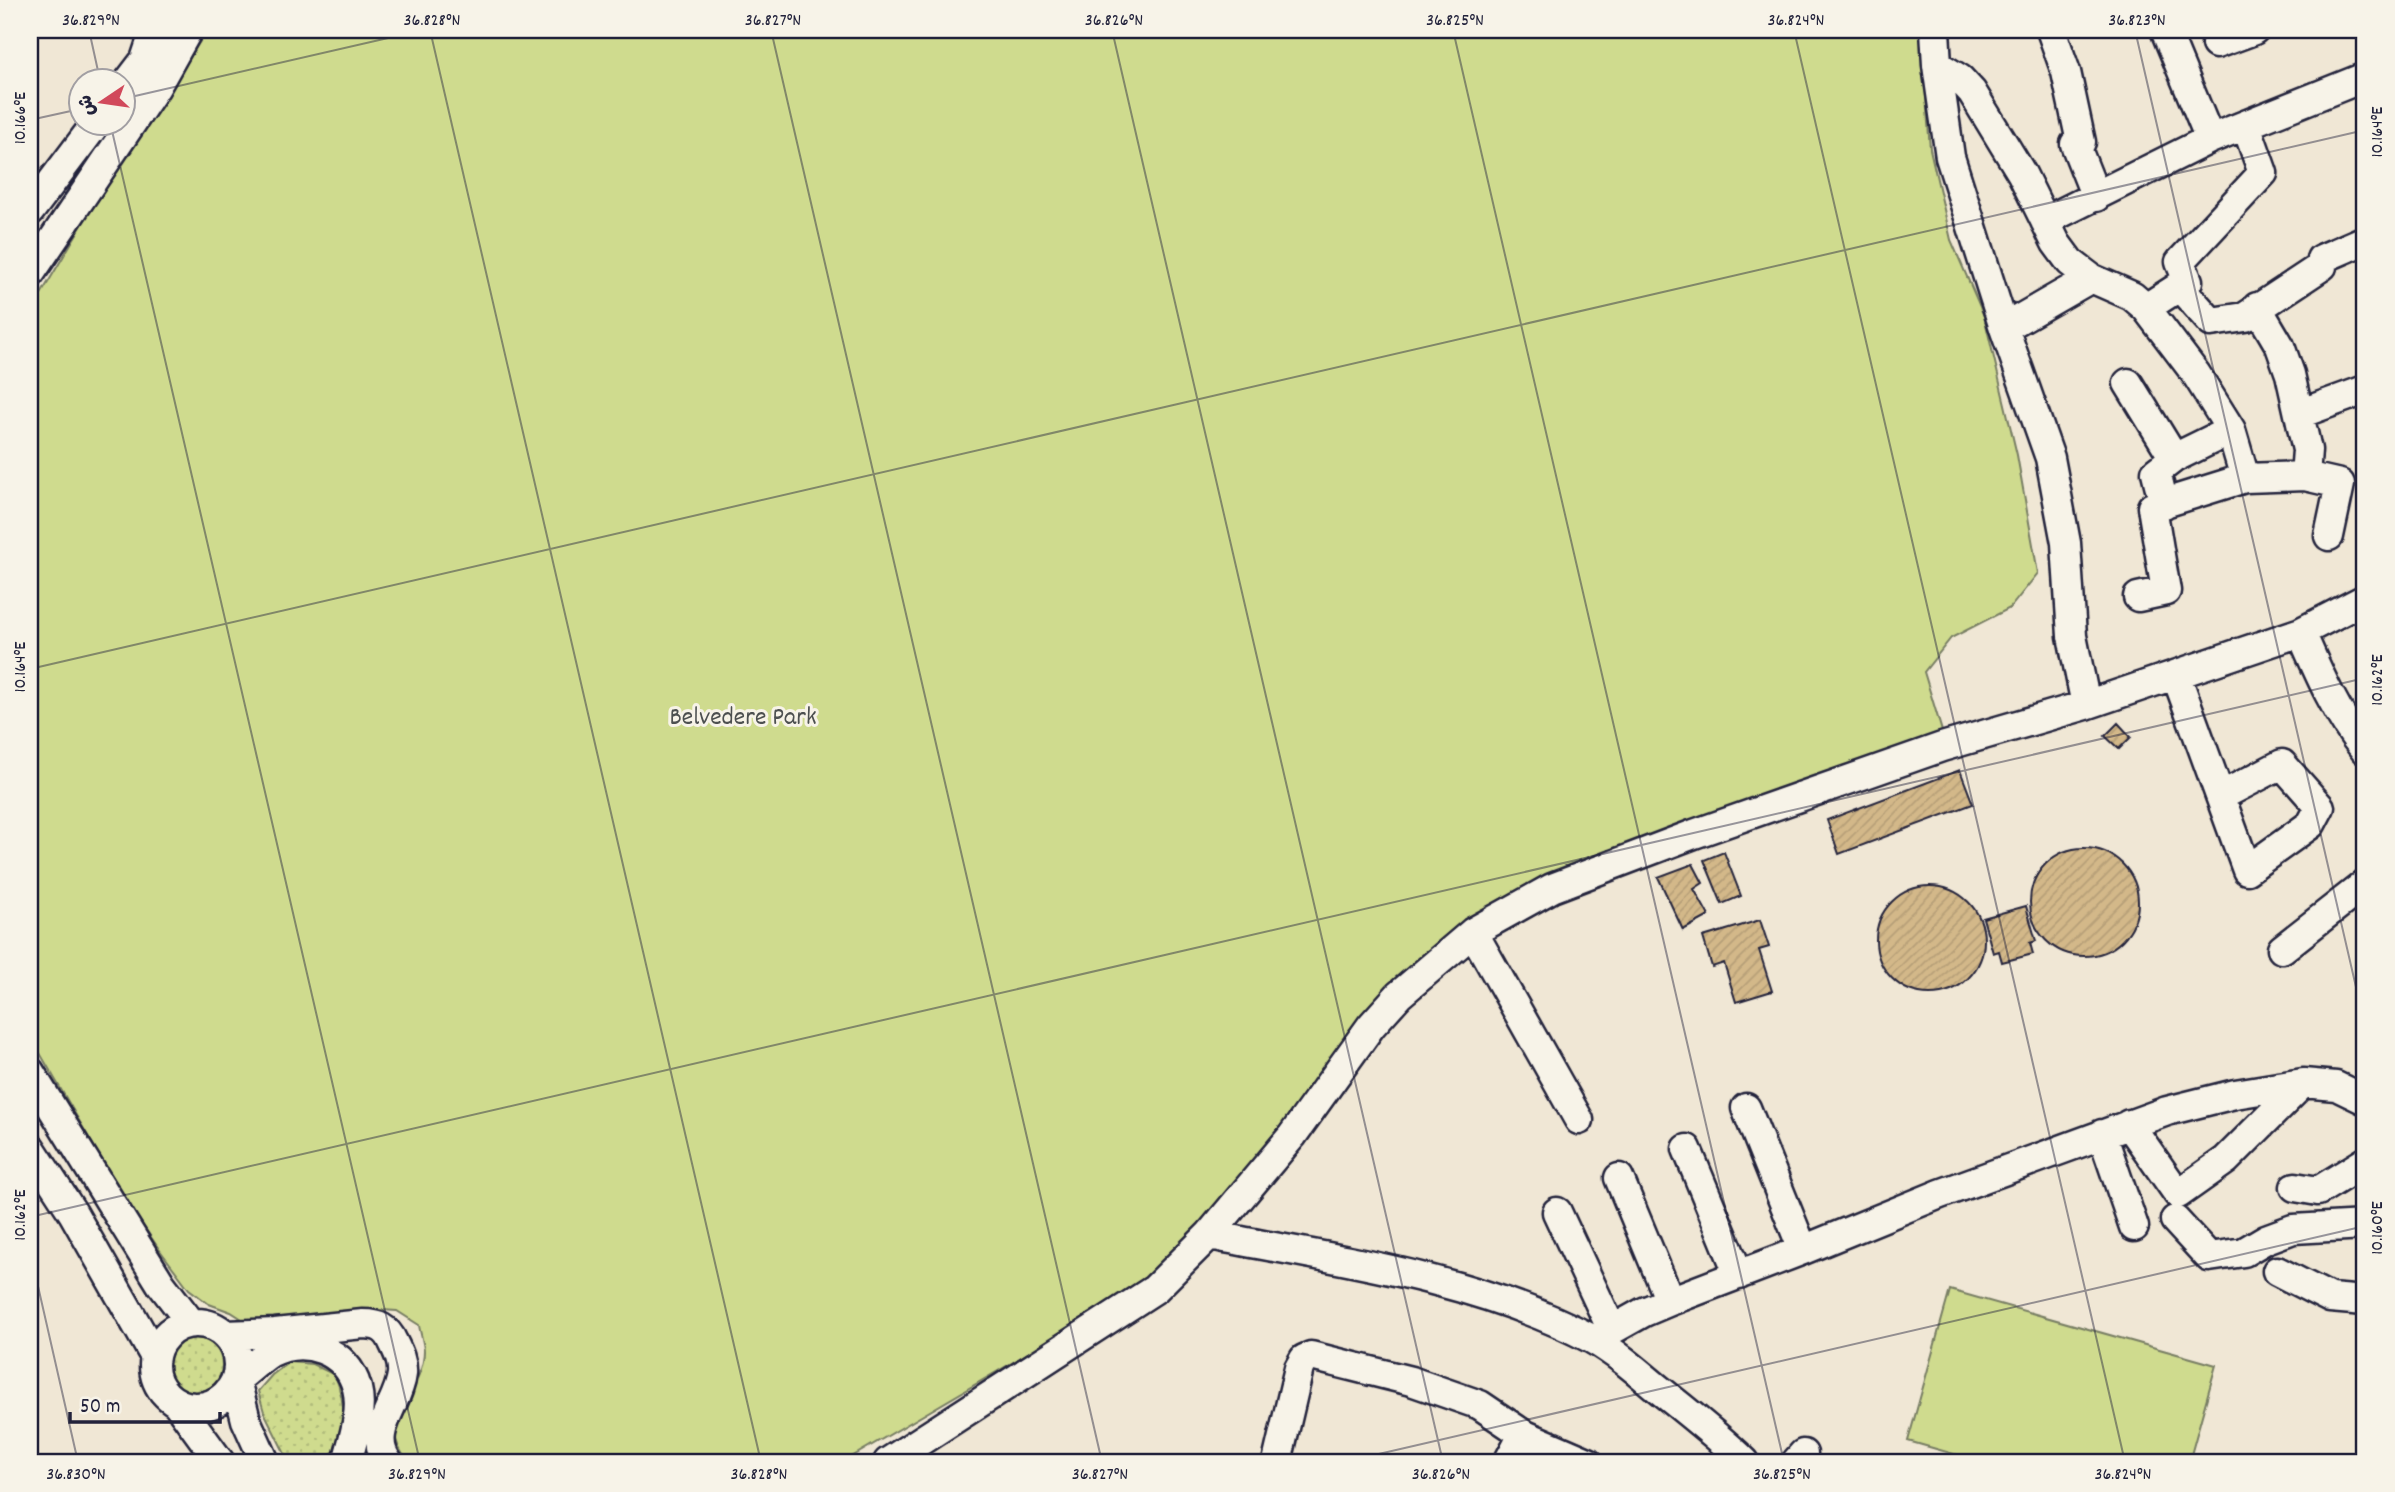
<svg xmlns="http://www.w3.org/2000/svg" width="2395" height="1492" font-family="Dekko,'Playpen Sans Arabic',sans-serif">
<style>
.grass{fill:url(#grass-dots);stroke:#787e64;stroke-width:2}
.green{fill:#cfdb8e;stroke:#787e64;stroke-width:2}
.building{fill:url(#building-hatch);stroke:#22223b;stroke-width:2}
.lines{fill:none;stroke-linecap:round;stroke-linejoin:round}
.minor-casing{stroke:#22223b;stroke-width:33}
.path{stroke:#22223b;stroke-width:3.5;stroke-dasharray:7 5;stroke-linecap:butt}
.minor{stroke:#f7f3e8;stroke-width:28}
.ticks{fill:none;stroke:#22223b;stroke-width:2;stroke-opacity:0.45}
.labels{text-anchor:middle;dominant-baseline:central;stroke-width:6;stroke-linejoin:round;paint-order:stroke}
.park-label{font-size:26px;fill:#4d5050;stroke:#f7f3e8}
.neatline{fill:none;stroke:#22223b;stroke-width:2.5}
.ticks-label{font-size:18px;text-anchor:middle;fill:#22223b}
</style>
<defs>
<pattern id="grass-dots" width="8" height="8" patternUnits="userSpaceOnUse" patternTransform="scale(1.75)"><rect width="8" height="8" fill="#cfdb8e"/><path d="M2 2h.1M6 6h.1" fill="none" stroke="#b1bc7b" stroke-width="1.8" stroke-linecap="round"/></pattern>
<pattern id="building-hatch" width="6" height="6" patternUnits="userSpaceOnUse" patternTransform="scale(1.75)"><rect width="6" height="6" fill="#d3b889"/><path d="M-1 1l2-2M0 6l6-6M5 7l2-2" fill="none" stroke="#b59e77"/></pattern>
</defs>
<rect width="100%" height="100%" fill="#f0e7d5"/>
<filter id="ink" filterUnits="userSpaceOnUse"><feTurbulence type="fractalNoise" baseFrequency=".0143" numOctaves="2"/><feDisplacementMap in="SourceGraphic" scale="14" xChannelSelector="R" yChannelSelector="G"/><feConvolveMatrix kernelMatrix="1 2 1 2 8 2 1 2 1" color-interpolation-filters="sRGB"/></filter>
<g filter="url(#ink)">
<path class="grass" d="M168 1365a27 27 0 1 1 54 0a27 27 0 1 1-54 0Z
M 289,1362 L 312,1364 L 335,1375 C 346,1403 347,1434 335,1462 L 289,1462 L 264,1412 L 258,1391 L 272,1375 Z"/>
<path class="green" d="M 207,30 L 1921,30 L 1930,149 L 1951,240 L 1984,316 L 2017,455 L 2038,573 L 2010,608 L 1951,638 L 1924,672 L 1944,738 L 1662,839 L 1405,986 L 1231,1220 L 1102,1310 L 843,1462 L 409,1462 C 371,1422 424,1393 424,1351 C 424,1343 420,1333 419,1325 L 397,1311 L 366,1309 L 304,1323 L 250,1324 L 231,1312 L 209,1304 L 189,1289 L 159,1249 L 121,1193 L 30,1036 L 30,313 L 102,191 L 176,80 Z
M 1950,1290 L 2216,1365 L 2189,1462 L 1982,1462 L 1908,1441 Z"/>
<path class="building" d="M 2118,723 L 2131,737 L 2119,749 L 2105,736 Z
M 1960,770 L 1973,804 L 1839,854 L 1827,820 Z
M2030 902a54 54 0 1 1 108 0a54 54 0 1 1-108 0Z
M 1724,852 L 1741,896 L 1722,904 L 1704,860 Z
M 1693,864 L 1703,883 L 1694,889 L 1709,916 L 1683,930 L 1658,877 Z
M1876 940a54 54 0 1 1 108 0a54 54 0 1 1-108 0Z
M 2026,906 L 2036,941 L 2030,943 L 2033,954 L 2002,962 L 1999,951 L 1993,953 L 1983,918 Z
M 1760,920 L 1769,947 L 1759,950 L 1772,991 L 1736,1002 L 1724,963 L 1712,967 L 1703,937 Z"/>
<g class="lines">
<defs>
<path id="minor" d="M 1935,30 L 1937,65 L 1950,157 L 2004,328 L 2050,458 L 2066,543 L 2072,636 L 2086,705
M 2051,30 L 2066,72 L 2081,142 L 2075,144 L 2096,197
M 2165,30 L 2210,139
M 2216,44 L 2254,30
M 1937,65 L 1960,79 L 1972,92 L 2022,174 L 2056,243 L 2070,262 L 2091,278 L 2132,296 L 2146,308 L 2196,374 L 2231,430 L 2245,478
M 122,90 L 145,60 L 155,30
M 30,211 L 97,122
M 2045,221 L 2210,139 L 2365,77
M 30,274 L 156,87 L 188,30
M 2179,286 L 2211,322 L 2245,317 L 2322,266 L 2321,259 L 2365,240
M 2257,307 L 2280,346 L 2290,374 L 2307,450 L 2305,476
M 2146,308 L 2188,281 L 2180,262 L 2263,173 L 2246,125
M 2004,328 L 2091,278
M 2128,383 L 2174,458
M 2299,414 L 2365,390
M 2164,504 L 2156,472 L 2174,458 L 2231,430
M 2138,597 L 2166,591 L 2152,507 L 2245,478 L 2305,476 L 2340,484 L 2329,536
M 2301,632 C 2318,672 2337,716 2365,750
M 2176,675 L 2247,870 L 2311,824 L 2320,807 L 2282,764 L 2221,796
M 1473,932 L 1579,1120
M 2282,949 L 2365,884
M 30,1072 L 161,1284 L 191,1323
M 1746,1108 L 1803,1250
M 2129,1124 L 2178,1194 L 2226,1160 L 2303,1083
M 2102,1134 L 2134,1227
M 30,1147 L 73,1213 L 155,1357
M 1687,1149 L 1739,1275
M 1619,1178 L 1670,1301
M 2295,1187 L 2318,1191 L 2365,1162
M 1557,1212 L 1612,1330
M 2175,1220 L 2209,1257 L 2244,1252 L 2266,1239 L 2293,1229 L 2365,1225
M 2277,1271 L 2330,1298 L 2365,1301
M154 1365a42 42 0 1 1 84 0a42 42 0 1 1-84 0Z
M 226,1335 L 275,1333 L 363,1324 C 378,1324 387,1328 393,1342 C 398,1352 403,1362 402,1374 C 399,1404 366,1433 388,1462
M 1594,1340 L 1644,1312 L 1670,1301 L 1803,1250 L 1940,1194 L 2167,1111 L 2235,1094 L 2303,1083 L 2336,1086 L 2365,1100
M 177,1403 L 220,1462
M 265,1462 L 246,1420 L 236,1380 C 248,1371 259,1360 270,1353 C 304,1335 347,1350 357,1388 C 363,1411 353,1440 347,1462
M 888,1462 L 1155,1289 L 1209,1235
M 1277,1462 L 1299,1368 L 1304,1359 L 1311,1356 L 1411,1381 L 1480,1405 L 1523,1434 L 1588,1462
M 1508,1462 L 1523,1434
M 1745,1462 C 1717,1435 1686,1411 1656,1387 C 1636,1370 1615,1352 1592,1339 C 1476,1278 1336,1259 1209,1235 L 1292,1136 L 1371,1026 L 1399,995 L 1473,932 L 1552,888 L 1694,834 L 1942,747 L 2086,705 L 2301,632 L 2365,599
M 1796,1462 L 1803,1454"/>
</defs>
<use href="#minor" class="minor-casing"/>
<path class="path" d="M 30,1440 L 37,1435"/>
<use href="#minor" class="minor"/>
</g>
</g>
<path class="ticks" d="M 89,30 L 100,80M 430,30 L 761,1462M 771,30 L 1102,1462M 1112,30 L 1443,1462M 1453,30 L 1784,1462M 1794,30 L 2125,1462M 2135,30 L 2365,1026M 122,99 L 423,30M 30,120 L 80,109M 110,122 L 420,1462M 30,669 L 2365,130M 30,1217 L 2365,678M 30,1251 L 78,1462M 1344,1462 L 2365,1226"/>
<g class="labels">
<g class="park-label">
<text x="743" y="718">Belvedere Park</text>
</g>
</g>
<rect width="2395" height="1492" fill="none" stroke="#f7f3e8" stroke-width="77"/>
<g transform="translate(102 102) rotate(257)"><circle r="33" fill="#f7f3e8" stroke="#a29fa3" stroke-width="2"/>
<path d="M0-5L12 26L0 18L-12 26Z" fill="#d1495b"/>
<text y="-10" font-size="19" font-weight="bold" text-anchor="middle" fill="#22223b">ش</text>
</g>
<path d="M70 1412v10h150v-10" fill="none" stroke="#22223b" stroke-width="3.5"/>
<text x="80" y="1412" font-size="21" fill="#22223b" stroke="#f7f3e8" stroke-width="5" paint-order="stroke">50 m</text>
<rect x="38" y="38" width="2318" height="1416" class="neatline"/>
<g class="ticks-label">
<text x="91" y="25">36.829°N</text>
<text x="432" y="25">36.828°N</text>
<text x="773" y="25">36.827°N</text>
<text x="1114" y="25">36.826°N</text>
<text x="1455" y="25">36.825°N</text>
<text x="1796" y="25">36.824°N</text>
<text x="2137" y="25">36.823°N</text>
<text transform="translate(19 118) rotate(-90)" y="6">10.166°E</text>
<text transform="translate(2376 132) rotate(-90)" y="6">10.164°E</text>
<text transform="translate(19 667) rotate(-90)" y="6">10.164°E</text>
<text transform="translate(2376 680) rotate(-90)" y="6">10.162°E</text>
<text transform="translate(19 1215) rotate(-90)" y="6">10.162°E</text>
<text transform="translate(2376 1228) rotate(-90)" y="6">10.160°E</text>
<text x="76" y="1479">36.830°N</text>
<text x="417" y="1479">36.829°N</text>
<text x="759" y="1479">36.828°N</text>
<text x="1100" y="1479">36.827°N</text>
<text x="1441" y="1479">36.826°N</text>
<text x="1782" y="1479">36.825°N</text>
<text x="2123" y="1479">36.824°N</text>
</g>
</svg>
